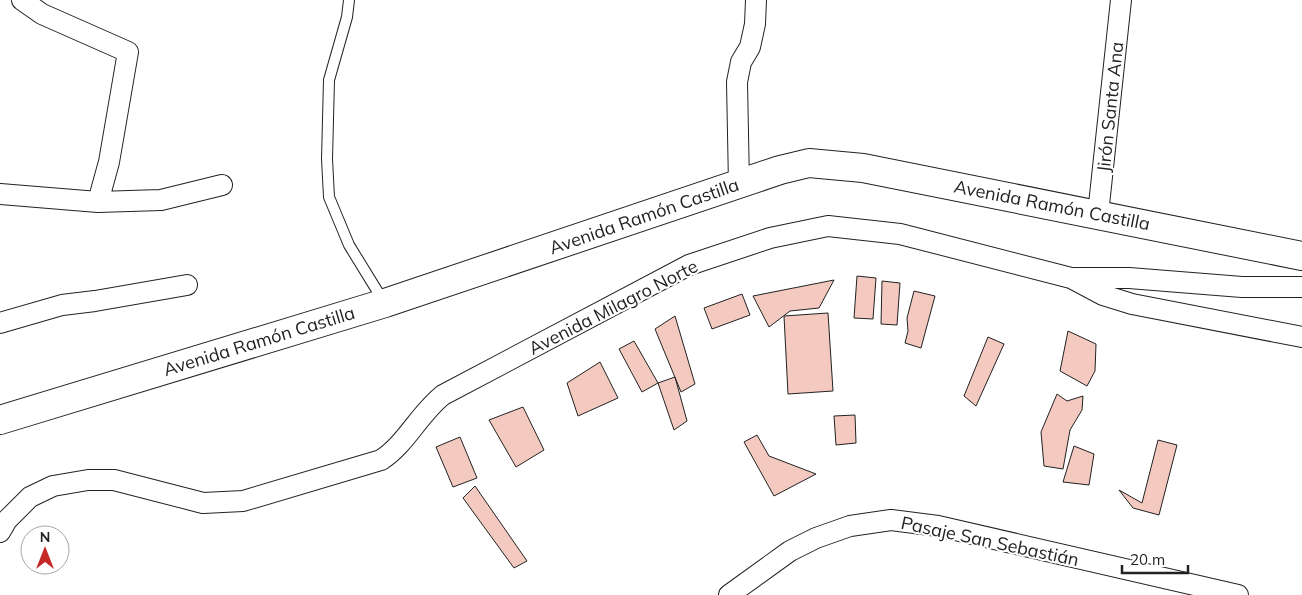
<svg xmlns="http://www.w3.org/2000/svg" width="1302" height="595" font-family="Mulish,sans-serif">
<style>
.building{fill:#f3c9c0;stroke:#222}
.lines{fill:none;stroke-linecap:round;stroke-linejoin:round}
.lane-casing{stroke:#222;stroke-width:12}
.street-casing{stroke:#222;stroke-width:22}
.highway-casing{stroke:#222;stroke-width:30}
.lane{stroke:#fff;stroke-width:10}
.street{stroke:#fff;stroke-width:20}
.highway{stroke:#fff;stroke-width:28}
.labels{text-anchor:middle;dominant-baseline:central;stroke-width:4;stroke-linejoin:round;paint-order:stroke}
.street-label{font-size:18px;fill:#222;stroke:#fff}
</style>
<rect width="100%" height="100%" fill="#fff"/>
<path class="building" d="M 857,276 L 876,278 L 873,319 L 854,318 Z
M 834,280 L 819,308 L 790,311 L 769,327 L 753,296 Z
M 882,281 L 900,283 L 897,325 L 881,324 Z
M 914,291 L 935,296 L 921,348 L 905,343 L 908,331 L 907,318 Z
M 742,294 L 750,315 L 712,329 L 704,308 Z
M 828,313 L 833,391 L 788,394 L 784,316 Z
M 675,316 L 695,384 L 681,392 L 655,329 Z
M 1068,331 L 1096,344 L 1095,371 L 1087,386 L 1060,371 Z
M 988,337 L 1004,344 L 976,406 L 964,396 Z
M 634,341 L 658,383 L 642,392 L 619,349 Z
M 600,362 L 618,398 L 578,416 L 567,383 Z
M 675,377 L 687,421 L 674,430 L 658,383 Z
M 1057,394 L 1067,401 L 1083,396 L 1082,410 L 1070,430 L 1063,469 L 1044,466 L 1041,432 Z
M 523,407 L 544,450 L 516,467 L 489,420 Z
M 855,415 L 856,443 L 836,445 L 834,416 Z
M 757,435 L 769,456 L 816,474 L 774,496 L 744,442 Z
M 460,437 L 477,478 L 453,487 L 436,447 Z
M 1158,440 L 1177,445 L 1159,515 L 1133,508 L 1119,490 L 1142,503 Z
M 1074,446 L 1094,454 L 1089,485 L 1063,482 Z
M 475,486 L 527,561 L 514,568 L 463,498 Z"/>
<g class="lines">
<defs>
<path id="lane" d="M 349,0 L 347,17 L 329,80 L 327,159 L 329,197 L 349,245 L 384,302"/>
<path id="street" d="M 739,185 L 737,82 L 741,62 L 750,47 L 755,24 L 756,0
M 0,194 L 98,202 L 109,162 L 128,52 L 42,14 L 22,0
M 98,202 L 161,200 L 222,185
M 1098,214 L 1121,0
M 1075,278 L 1129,278 L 1242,287 L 1302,287
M 0,323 L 62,305 L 95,301 L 187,285
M 0,532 L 7,520 L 30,497 L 53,486 L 88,480 L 114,480 L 203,503 L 243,501 L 381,460 C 406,444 419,414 443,395 L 689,265 L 770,238 L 828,226 L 900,234 L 1071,278 L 1103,295 L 1132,304 L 1302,337
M 729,595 L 790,551 L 816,538 L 850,526 L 891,520 L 938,526 L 1238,595"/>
<path id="highway" d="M 0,420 L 385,303 L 780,170 L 809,163 L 863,168 L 1302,256"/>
</defs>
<use href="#lane" class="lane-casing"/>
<use href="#street" class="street-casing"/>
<use href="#highway" class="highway-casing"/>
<use href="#lane" class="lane"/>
<use href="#street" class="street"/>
<use href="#highway" class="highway"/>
</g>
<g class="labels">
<g class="street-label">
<text transform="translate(1110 107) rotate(-84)">Jirón Santa Ana</text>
<text transform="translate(1052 205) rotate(11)">Avenida Ramón Castilla</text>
<text transform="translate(644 216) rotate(-19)">Avenida Ramón Castilla</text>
<text transform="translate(613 307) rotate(-27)">Avenida Milagro Norte</text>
<text transform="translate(259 341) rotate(-17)">Avenida Ramón Castilla</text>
<text transform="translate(990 541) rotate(12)">Pasaje San Sebastián</text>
</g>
</g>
<g transform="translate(45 550)"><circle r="24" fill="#ffffff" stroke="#a7a7a7"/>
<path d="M0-4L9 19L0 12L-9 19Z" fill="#c62828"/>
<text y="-8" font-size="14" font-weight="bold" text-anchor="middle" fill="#222222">N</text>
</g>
<path d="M1122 565v8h66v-8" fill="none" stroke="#222222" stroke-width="2.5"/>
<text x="1130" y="565" font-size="15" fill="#222222" stroke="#ffffff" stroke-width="4" paint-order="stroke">20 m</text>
</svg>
